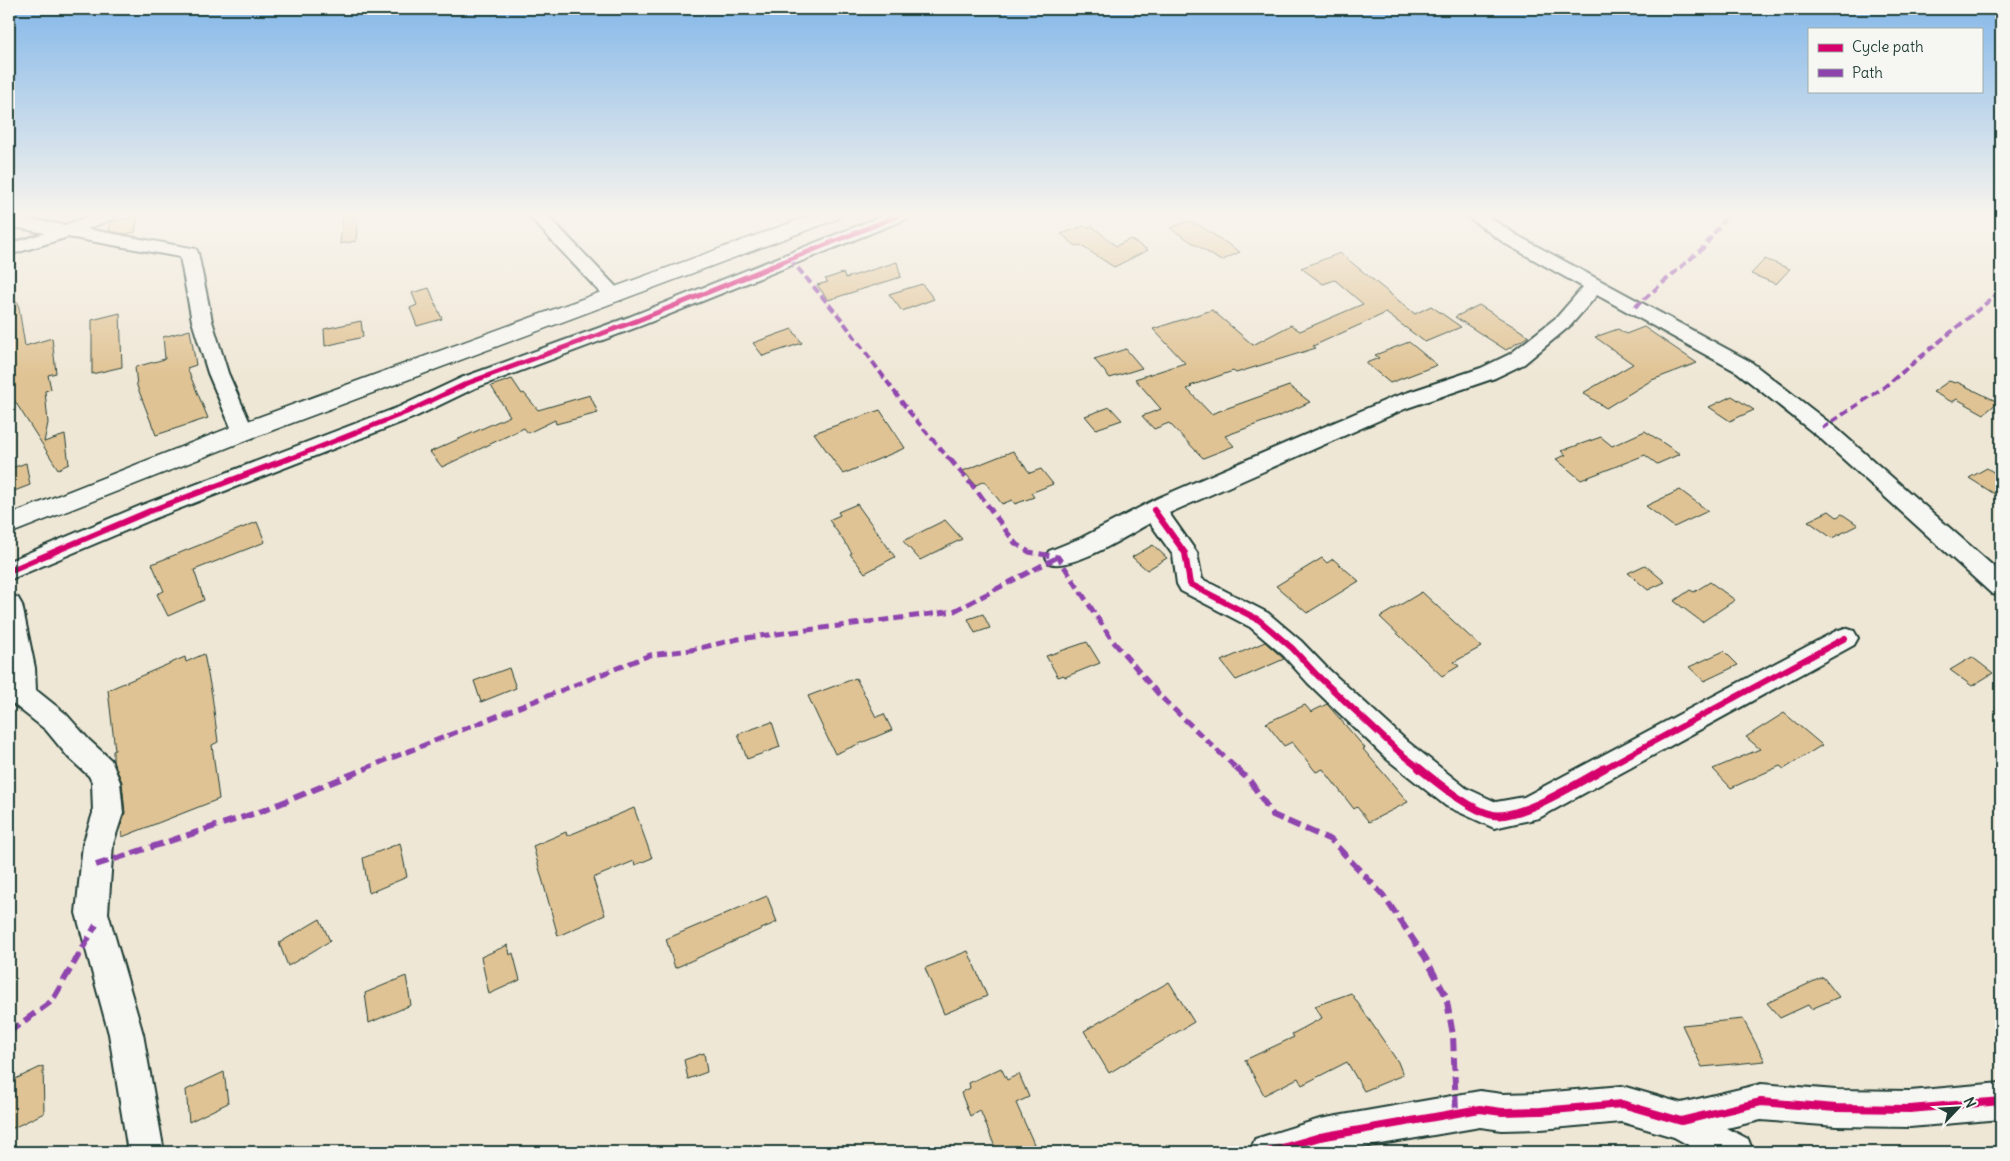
<svg xmlns="http://www.w3.org/2000/svg" width="2010" height="1161" font-family="Delius,sans-serif">
<style>
.building{fill:#e0c394;stroke:#1f3d34}
.lines{fill:none;stroke-linecap:round;stroke-linejoin:round}
.street-casing{stroke:#1f3d34;stroke-width:4}
.secondary-casing{stroke:#1f3d34;stroke-width:3}
.street{fill:#f6f6f2;fill-rule:evenodd}
.secondary{fill:#f6f6f2;fill-rule:evenodd}
.quiet-far2{stroke:#8e44ad;stroke-width:4;stroke-dasharray:8 4;stroke-linecap:butt}
.quiet-far1{stroke:#8e44ad;stroke-width:5;stroke-dasharray:10 5;stroke-linecap:butt}
.quiet{stroke:#8e44ad;stroke-width:6;stroke-dasharray:13 6;stroke-linecap:butt}
.cycleway-far2-casing{stroke:#f6f6f2;stroke-width:8}
.cycleway-far1-casing{stroke:#f6f6f2;stroke-width:9}
.cycleway-casing{stroke:#f6f6f2;stroke-width:11}
.cycleway-far2{stroke:#d6006c;stroke-width:5}
.cycleway-far1{stroke:#d6006c;stroke-width:6}
.cycleway{stroke:#d6006c;stroke-width:8}
</style>
<rect width="100%" height="100%" fill="#efe7d6"/>
<filter id="ink" filterUnits="userSpaceOnUse"><feTurbulence type="fractalNoise" baseFrequency=".02" numOctaves="2"/><feDisplacementMap in="SourceGraphic" scale="10" xChannelSelector="R" yChannelSelector="G"/><feConvolveMatrix kernelMatrix="1 2 1 2 8 2 1 2 1" color-interpolation-filters="sRGB"/></filter>
<g filter="url(#ink)">
<path class="building" d="M 343,215 L 358,215 L 356,241 L 340,244 Z
M 138,216 L 135,232 L 126,234 L 109,231 L 111,222 Z
M 1189,221 L 1195,225 L 1197,224 L 1240,252 L 1221,261 L 1170,228 Z
M 1084,226 L 1087,228 L 1092,226 L 1116,246 L 1130,239 L 1148,250 L 1114,267 L 1080,245 L 1076,246 L 1061,234 Z
M 1340,253 L 1415,314 L 1431,306 L 1461,327 L 1425,342 L 1386,313 L 1313,346 L 1316,348 L 1236,373 L 1233,371 L 1190,386 L 1192,387 L 1187,389 L 1211,414 L 1289,386 L 1310,402 L 1282,415 L 1225,436 L 1234,446 L 1203,458 L 1169,423 L 1154,429 L 1142,416 L 1161,409 L 1135,379 L 1185,363 L 1153,329 L 1212,310 L 1253,345 L 1291,325 L 1300,331 L 1363,304 L 1335,280 L 1323,284 L 1301,268 Z
M 1765,259 L 1790,269 L 1776,284 L 1751,274 Z
M 897,262 L 901,277 L 828,300 L 817,285 L 828,282 L 825,279 L 843,273 L 846,278 Z
M 922,284 L 934,299 L 902,311 L 889,294 Z
M 429,288 L 442,319 L 417,326 L 410,308 L 417,305 L 412,293 Z
M 9,302 L 18,302 L 25,346 L 52,338 L 56,373 L 48,375 L 51,389 L 45,391 L 48,423 L 44,442 L 65,435 L 69,464 L 58,469 L 9,392 Z
M 1479,305 L 1529,336 L 1506,350 L 1455,317 Z
M 120,313 L 122,367 L 92,374 L 92,320 Z
M 361,321 L 363,337 L 325,346 L 324,329 Z
M 1644,327 L 1697,363 L 1652,380 L 1606,408 L 1583,393 L 1633,364 L 1595,337 L 1618,329 L 1626,334 Z
M 792,329 L 802,343 L 763,356 L 753,343 Z
M 190,330 L 196,365 L 187,368 L 208,418 L 156,435 L 137,386 L 135,367 L 165,359 L 163,337 Z
M 1409,342 L 1437,365 L 1390,383 L 1366,363 L 1379,358 L 1375,355 Z
M 1126,349 L 1142,368 L 1110,378 L 1094,359 Z
M 512,379 L 522,394 L 524,393 L 538,410 L 590,395 L 598,413 L 556,424 L 555,420 L 528,433 L 524,428 L 442,467 L 430,452 L 510,416 L 491,386 Z
M 1949,381 L 1955,383 L 1957,382 L 1998,402 L 1984,414 L 1957,399 L 1952,402 L 1933,392 Z
M 1732,396 L 1754,410 L 1730,421 L 1709,407 Z
M 1110,407 L 1122,420 L 1096,429 L 1085,416 Z
M 880,410 L 905,448 L 843,474 L 814,433 Z
M 1645,431 L 1680,454 L 1657,464 L 1645,455 L 1581,480 L 1556,459 L 1566,455 L 1561,451 L 1601,437 L 1612,446 Z
M 1013,451 L 1030,473 L 1041,469 L 1053,484 L 1031,493 L 1034,497 L 1015,504 L 1012,500 L 1002,504 L 984,481 L 976,485 L 963,471 Z
M 26,463 L 30,485 L 9,493 L 9,469 Z
M 1987,468 L 2001,477 L 2001,498 L 1969,478 Z
M 1680,490 L 1708,511 L 1674,527 L 1646,506 Z
M 857,504 L 895,557 L 865,573 L 850,554 L 852,553 L 829,520 L 840,515 L 838,512 Z
M 1829,511 L 1837,517 L 1842,514 L 1858,525 L 1832,538 L 1808,521 Z
M 945,520 L 962,539 L 920,560 L 903,541 Z
M 257,522 L 265,542 L 194,570 L 204,600 L 168,616 L 157,594 L 164,591 L 152,564 Z
M 1153,545 L 1167,558 L 1147,570 L 1132,557 Z
M 1322,558 L 1327,563 L 1333,559 L 1359,581 L 1307,613 L 1276,586 Z
M 1645,565 L 1665,582 L 1648,590 L 1628,573 Z
M 1710,582 L 1735,600 L 1702,622 L 1674,601 L 1690,590 L 1694,592 Z
M 1422,592 L 1481,647 L 1454,662 L 1459,666 L 1442,676 L 1380,617 Z
M 983,614 L 990,628 L 975,633 L 968,619 Z
M 1087,642 L 1100,663 L 1065,677 L 1064,675 L 1058,677 L 1046,656 Z
M 1265,642 L 1284,659 L 1236,680 L 1221,661 Z
M 1724,651 L 1738,665 L 1704,681 L 1689,667 Z
M 204,654 L 212,695 L 218,742 L 212,745 L 219,799 L 122,837 L 121,825 L 125,813 L 122,782 L 113,761 L 113,751 L 115,750 L 108,690 L 185,657 L 186,662 Z
M 1972,657 L 1993,673 L 1972,686 L 1950,670 Z
M 509,668 L 516,688 L 481,702 L 474,681 Z
M 856,678 L 876,717 L 884,714 L 892,730 L 835,754 L 808,696 Z
M 1327,704 L 1365,748 L 1363,749 L 1408,802 L 1369,822 L 1357,807 L 1354,809 L 1323,769 L 1316,772 L 1292,742 L 1284,746 L 1266,723 L 1305,705 L 1311,712 Z
M 1784,713 L 1822,745 L 1784,769 L 1780,766 L 1731,788 L 1713,769 L 1760,749 L 1746,737 Z
M 772,722 L 780,747 L 747,759 L 738,734 Z
M 634,808 L 652,858 L 635,865 L 634,861 L 593,878 L 605,915 L 558,936 L 533,846 L 566,832 L 567,836 Z
M 400,843 L 407,877 L 369,893 L 363,858 Z
M 767,896 L 777,922 L 675,968 L 666,939 Z
M 320,919 L 330,941 L 288,966 L 279,943 Z
M 508,945 L 510,955 L 513,953 L 520,980 L 489,994 L 481,957 Z
M 968,951 L 987,996 L 944,1014 L 925,968 Z
M 406,976 L 411,1005 L 369,1023 L 365,993 Z
M 1823,977 L 1839,997 L 1811,1009 L 1808,1005 L 1780,1018 L 1767,1003 Z
M 1169,982 L 1194,1022 L 1109,1073 L 1084,1031 Z
M 1351,993 L 1398,1062 L 1403,1075 L 1364,1091 L 1347,1062 L 1302,1085 L 1298,1078 L 1264,1095 L 1245,1060 L 1294,1037 L 1292,1034 L 1322,1018 L 1315,1006 Z
M 1743,1019 L 1765,1061 L 1702,1067 L 1682,1025 Z
M 704,1053 L 707,1072 L 688,1079 L 684,1060 Z
M 43,1066 L 44,1113 L 9,1130 L 9,1082 Z
M 1001,1068 L 1007,1080 L 1019,1074 L 1029,1097 L 1016,1103 L 1034,1144 L 1017,1152 L 997,1152 L 980,1110 L 970,1116 L 961,1093 L 970,1088 L 969,1083 Z
M 224,1072 L 228,1103 L 189,1122 L 186,1090 Z"/>
<g class="lines">
<defs>
<path id="street" d="M 92,215 L 116,215 L 113,219 L 87,229 L 196,249 L 198,253 L 212,321 L 228,373 L 254,432 L 251,437 L 243,439 L 235,437 L 208,373 L 192,321 L 180,257 L 68,237 L 9,255 L 9,244 L 45,233 L 9,226 L 9,216 L 65,225 Z
M 528,215 L 547,215 L 621,292 L 624,296 L 621,300 L 607,300 Z
M 885,215 L 909,215 L 906,219 L 643,325 L 475,388 L 415,417 L 158,517 L 9,580 L 9,561 L 142,505 L 399,407 L 461,378 L 629,317 Z
M 1465,215 L 1486,215 L 1518,236 L 1751,362 L 1836,428 L 2001,573 L 2001,596 L 1992,594 L 1820,438 L 1737,372 L 1597,295 L 1571,325 L 1524,364 L 1495,378 L 1407,408 L 1169,513 L 1197,553 L 1202,579 L 1268,613 L 1301,641 L 1326,667 L 1408,742 L 1466,788 L 1496,802 L 1524,797 L 1836,631 L 1845,628 L 1854,631 L 1858,638 L 1854,645 L 1539,818 L 1494,828 L 1446,806 L 1388,760 L 1308,683 L 1283,655 L 1250,627 L 1181,591 L 1177,584 L 1173,555 L 1150,523 C 1128,535 1073,571 1049,563 L 1046,557 L 1049,551 L 1081,538 L 1158,498 L 1391,398 L 1481,368 L 1510,354 L 1557,317 L 1583,287 L 1506,244 Z
M 9,595 L 18,598 L 22,605 L 35,668 L 36,690 L 66,714 L 89,740 L 111,760 L 120,782 L 123,813 L 113,844 L 108,913 L 143,1034 L 164,1152 L 128,1152 L 109,1034 L 76,913 L 83,844 L 93,813 L 92,782 L 89,776 L 69,758 L 46,730 L 12,703 L 9,696 Z
M 2001,1083 L 2001,1119 L 1910,1127 L 1836,1126 L 1761,1120 L 1727,1128 L 1748,1139 L 1753,1152 L 1701,1152 L 1674,1137 L 1622,1122 L 1541,1129 L 1502,1130 L 1480,1127 L 1335,1152 L 1250,1152 L 1255,1139 L 1320,1119 L 1480,1091 L 1502,1094 L 1541,1093 L 1622,1086 L 1681,1103 L 1761,1084 L 1836,1090 L 1910,1091 Z"/>
<path id="secondary" d="M 812,215 L 840,215 L 837,219 L 252,438 L 9,534 L 9,515 L 234,426 Z"/>
</defs>
<use href="#street" class="street-casing"/>
<use href="#secondary" class="secondary-casing"/>
<use href="#street" class="street"/>
<use href="#secondary" class="secondary"/>
<path class="quiet-far2" d="M 1485,215 L 1490,215
M 790,259 L 842,320 L 910,413 L 950,460
M 1635,307 L 1704,247 L 1727,215
M 1822,428 L 1883,388 L 2001,291"/>
<path class="quiet-far1" d="M 949,458 L 978,492 L 1015,543 L 1029,552 L 1058,557 L 1112,640 L 1161,697 L 1237,769
M 364,769 L 650,655 L 691,650 L 738,639 L 954,611 L 1058,557"/>
<path class="quiet" d="M 1236,768 L 1250,781 L 1273,815 L 1331,840 L 1383,895 L 1425,957 L 1446,996 L 1453,1035 L 1456,1112
M 96,865 L 262,811 L 367,768
M 9,1032 L 52,1001 L 96,925"/>
<defs>
<path id="cycleway-far2" d="M 287,460 L 407,412 L 468,383 L 636,321 L 900,215"/>
<path id="cycleway-far1" d="M 1154,510 L 1185,553 L 1190,584 L 1259,620 L 1292,648 L 1317,675 L 1398,751 L 1421,769
M 9,571 L 150,511 L 290,458
M 1603,769 L 1845,638"/>
<path id="cycleway" d="M 1419,768 C 1438,783 1470,810 1493,815 C 1520,820 1581,781 1605,768
M 1268,1152 L 1320,1137 L 1480,1109 L 1502,1112 L 1541,1111 L 1622,1104 L 1681,1121 L 1761,1102 L 1836,1108 L 1910,1109 L 2001,1101"/>
</defs>
<use href="#cycleway-far2" class="cycleway-far2-casing"/>
<use href="#cycleway-far1" class="cycleway-far1-casing"/>
<use href="#cycleway" class="cycleway-casing"/>
<use href="#cycleway-far2" class="cycleway-far2"/>
<use href="#cycleway-far1" class="cycleway-far1"/>
<use href="#cycleway" class="cycleway"/>
</g>
</g>
<linearGradient id="sky" x2="0" y2="1"><stop stop-color="#85b8e9"/><stop offset="0.57" stop-color="#f8f4ed"/><stop offset="1" stop-color="#f8f4ed" stop-opacity="0"/></linearGradient>
<rect width="2010" height="377" fill="url(#sky)"/>
<rect width="2010" height="1161" fill="none" stroke="#f6f6f2" stroke-width="30"/>
<rect x="15" y="15" width="1980" height="1131" fill="none" stroke="#1f3d34" stroke-width="2" filter="url(#ink)"/>
<rect x="1808" y="28" width="175" height="65" fill="#f6f6f2" stroke="#a0aca6"/>
<rect x="1818" y="44" width="25" height="8" fill="#d6006c" stroke="#a0aca6"/>
<text x="1852" y="52" font-size="15" fill="#1f3d34">Cycle path</text>
<rect x="1818" y="69" width="25" height="8" fill="#8e44ad" stroke="#a0aca6"/>
<text x="1852" y="78" font-size="15" fill="#1f3d34">Path</text>
<g transform="translate(1958 1108) rotate(65)" stroke="#f6f6f2" stroke-width="4" paint-order="stroke">
<path d="M0-4L9 19L0 12L-9 19Z" fill="#1f3d34"/>
<text y="-8" font-size="14" font-weight="bold" text-anchor="middle" fill="#1f3d34">N</text>
</g>
</svg>
